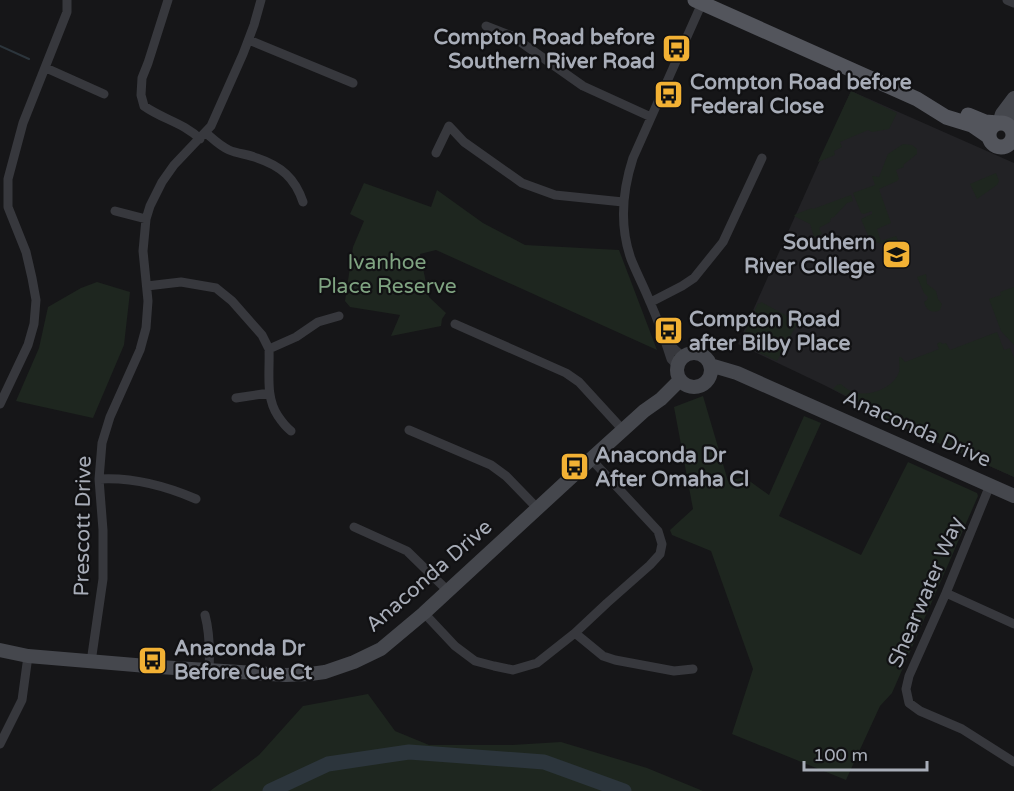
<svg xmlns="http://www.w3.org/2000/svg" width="1014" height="791" font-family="'Varela Round',sans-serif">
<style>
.built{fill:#222225}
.green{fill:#1e261f}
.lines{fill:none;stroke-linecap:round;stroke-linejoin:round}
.stream{stroke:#2c353c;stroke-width:2}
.river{stroke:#2c353c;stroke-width:15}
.street{stroke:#37383d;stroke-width:9}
.secondary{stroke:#45474d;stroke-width:14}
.primary{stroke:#53555c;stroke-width:15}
.labels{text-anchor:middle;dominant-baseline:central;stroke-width:4.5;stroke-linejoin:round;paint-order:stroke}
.poi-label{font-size:21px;font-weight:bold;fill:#a8adb8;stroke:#111113;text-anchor:start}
.park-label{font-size:21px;fill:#7fa381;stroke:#111113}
.street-label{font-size:21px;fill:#a8adb8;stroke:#111113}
</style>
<rect width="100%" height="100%" fill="#161618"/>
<path class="built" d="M 851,91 L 1014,163 L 1014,477 L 883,418 L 876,412 L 826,386 L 738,344 Z"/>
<path class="green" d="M 851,91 L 897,113 L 889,129 L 872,132 L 868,130 L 840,142 L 842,147 L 834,151 L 835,155 L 818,162 Z
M 903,144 L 912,145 L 917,149 L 917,154 L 903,165 L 904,167 L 896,170 L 899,179 L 897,181 L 879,189 L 891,223 L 877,229 L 881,241 L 896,236 L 898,240 C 886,245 883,245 870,240 L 861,219 L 872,214 L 872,211 L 864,214 L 861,213 L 853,193 L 875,185 L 872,176 L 879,177 L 888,154 Z
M 996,173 L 999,181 L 997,185 L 977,199 L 970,184 Z
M 364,183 L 431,207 L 437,190 L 483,223 L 525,245 L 619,250 L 657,350 L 436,250 L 420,254 L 429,297 L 446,313 L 442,319 L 441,326 L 391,336 L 400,315 L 350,307 L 345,301 L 353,247 L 364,221 L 350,214 Z
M 851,195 L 853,201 L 847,203 L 834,217 L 831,218 L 830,222 L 819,228 L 822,234 L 814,237 L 810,224 L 794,216 L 796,214 L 812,208 L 813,209 Z
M 926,274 L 927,284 L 936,291 L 938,299 L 942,304 L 940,310 C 932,314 926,310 924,302 L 927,300 L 928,297 L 924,293 L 917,277 Z
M 97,282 L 130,292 L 124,345 L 93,418 L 16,401 L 39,348 L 48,307 L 81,288 Z
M 1014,287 L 1014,345 L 1001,331 L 989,299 L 1001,295 L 1000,292 Z
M 761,302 L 798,322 L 777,361 L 740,344 L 758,303 L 760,304 Z
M 997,332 L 1004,350 L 1010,348 L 1014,358 L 1014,477 L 883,418 L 881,413 L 833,389 L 837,385 L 841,384 C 845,388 851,392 857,393 C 872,396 894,387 899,372 C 900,367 899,361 899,357 L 901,357 L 905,362 L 939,349 L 937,344 L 940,342 L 943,344 L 946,343 L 950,350 Z
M 703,396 L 728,481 L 744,477 L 769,495 L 804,416 L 821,423 L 779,516 L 861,555 L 908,462 L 977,493 L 978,496 L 892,693 L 880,706 L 846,780 L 732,734 L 753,669 L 711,551 L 672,535 L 670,530 L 693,509 L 674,407 Z
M 368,694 L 395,731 L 429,745 L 512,745 L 561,742 L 647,768 L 703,791 L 210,791 L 259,755 L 303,706 Z"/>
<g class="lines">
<path class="stream" d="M 0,46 L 29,59"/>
<path class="river" d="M 270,791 L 328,764 L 409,752 L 544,762 L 624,791"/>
<path class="street" d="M 168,0 L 148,63 L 142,78 L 141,95 L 144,106 C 162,119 184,123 200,139
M 1007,0 L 1014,3
M 486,26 L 512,36 L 583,86 L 651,117
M 249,40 L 353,83
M 46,68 L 104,94
M 206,133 C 213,139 220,146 229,150 C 238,154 248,154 257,158 C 281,166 295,178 303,202
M 436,153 L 449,126 L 464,142 L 522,183 L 555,195 L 623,202
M 115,211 L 146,219
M 147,286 L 181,282 L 216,288 L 232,301 L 262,335 L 269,349 L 296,337 L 318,322 L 339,316
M 651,302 L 682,286 L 694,278 L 723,242 L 762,158
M 455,324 L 566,373 L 579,382 L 623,430
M 667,342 L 683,357
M 269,349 C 270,372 265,397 278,416 C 282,422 286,427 291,431
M 678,366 L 671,359 C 665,340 658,320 650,302 C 644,287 637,274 631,259 C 619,225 622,192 633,158 L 702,3
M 236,398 L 269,393
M 0,404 L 28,345 L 34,324 L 36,300 L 32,278 L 26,252 L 8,207 L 8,179 L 23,123 L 67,12 L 67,0
M 409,430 L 491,465 L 506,476 L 538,509
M 99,479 C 133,477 166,486 196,499
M 990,485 L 946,593 L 909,676 L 906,689 L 909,703 L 920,711 L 962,729 L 1014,762
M 354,527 L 407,551 L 448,591
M 946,593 L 1014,624
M 424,613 L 455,646 L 475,661 L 494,666 L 513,670 L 537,663 L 575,633 L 607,603 L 650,565 L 660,554 L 662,544 L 658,531 L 591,459
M 205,615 C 210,634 210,651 209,670
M 575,633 L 603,656 L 615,660 L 674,671 L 693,669
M 91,662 L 103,579 L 103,530 L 99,479 L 102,443 L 110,417 L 140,350 L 146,328 L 148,301 L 143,251 L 146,219 L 150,206 L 162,182 L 174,165 L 211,126 L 243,54 L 254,25 L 261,0
M 0,744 L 22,700 L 28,656"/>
<path class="secondary" d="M 999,123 L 1002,114 L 1014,98
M 1011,128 L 1014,107
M677 370a17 17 0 1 1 34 0a17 17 0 1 1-34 0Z
M 710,365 L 737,373 L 1014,496
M 0,650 L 28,656 L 159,667 L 286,675 L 310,674 L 325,672 L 354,662 L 381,649 L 424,613 L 591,459 L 644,411 L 661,399 L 680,380"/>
<path class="primary" d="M 695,0 L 917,99 L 946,117 L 972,125 L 988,136
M 968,115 L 985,122 L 998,123
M989 135a12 12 0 1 1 24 0a12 12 0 1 1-24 0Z"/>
</g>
<defs>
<symbol id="bus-square" viewBox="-11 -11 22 22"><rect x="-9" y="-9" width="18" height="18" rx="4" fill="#f2b134" stroke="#111113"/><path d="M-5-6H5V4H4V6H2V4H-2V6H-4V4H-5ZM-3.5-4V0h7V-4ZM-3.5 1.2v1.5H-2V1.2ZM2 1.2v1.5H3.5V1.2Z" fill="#111"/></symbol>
<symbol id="school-square" viewBox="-11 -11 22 22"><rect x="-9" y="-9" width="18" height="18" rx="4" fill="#f2b134" stroke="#111113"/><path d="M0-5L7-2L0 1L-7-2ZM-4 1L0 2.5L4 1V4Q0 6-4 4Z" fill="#111"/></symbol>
</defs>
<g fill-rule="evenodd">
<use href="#bus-square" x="660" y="32" width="33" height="33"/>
<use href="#bus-square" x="652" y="78" width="33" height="33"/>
<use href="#school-square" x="880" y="238" width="33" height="33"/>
<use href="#bus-square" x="652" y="314" width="33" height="33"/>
<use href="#bus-square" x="558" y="450" width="33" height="33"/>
<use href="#bus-square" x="136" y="644" width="33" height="33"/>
</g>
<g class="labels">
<g class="poi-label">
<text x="655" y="37" text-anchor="end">Compton Road before<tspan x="655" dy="24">Southern River Road</tspan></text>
<text x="690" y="82">Compton Road before<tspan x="690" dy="24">Federal Close</tspan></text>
<text x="875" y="242" text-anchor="end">Southern<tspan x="875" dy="24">River College</tspan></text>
<text x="689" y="319">Compton Road<tspan x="689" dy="24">after Bilby Place</tspan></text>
<text x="595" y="455">Anaconda Dr<tspan x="595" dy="24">After Omaha Cl</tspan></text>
<text x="174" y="648">Anaconda Dr<tspan x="174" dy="24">Before Cue Ct</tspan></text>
</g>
<g class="park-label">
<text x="387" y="262">Ivanhoe<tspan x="387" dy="24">Place Reserve</tspan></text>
</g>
<g class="street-label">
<text transform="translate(917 429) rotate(24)">Anaconda Drive</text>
<text transform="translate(83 526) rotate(-89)">Prescott Drive</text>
<text transform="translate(429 576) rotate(-41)">Anaconda Drive</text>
<text transform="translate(926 592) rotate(-67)">Shearwater Way</text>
</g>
</g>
<path d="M804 761v9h123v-9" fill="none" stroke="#a8adb8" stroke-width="3"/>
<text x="813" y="761" font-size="18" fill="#a8adb8" stroke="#111113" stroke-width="4.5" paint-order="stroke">100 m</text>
</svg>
